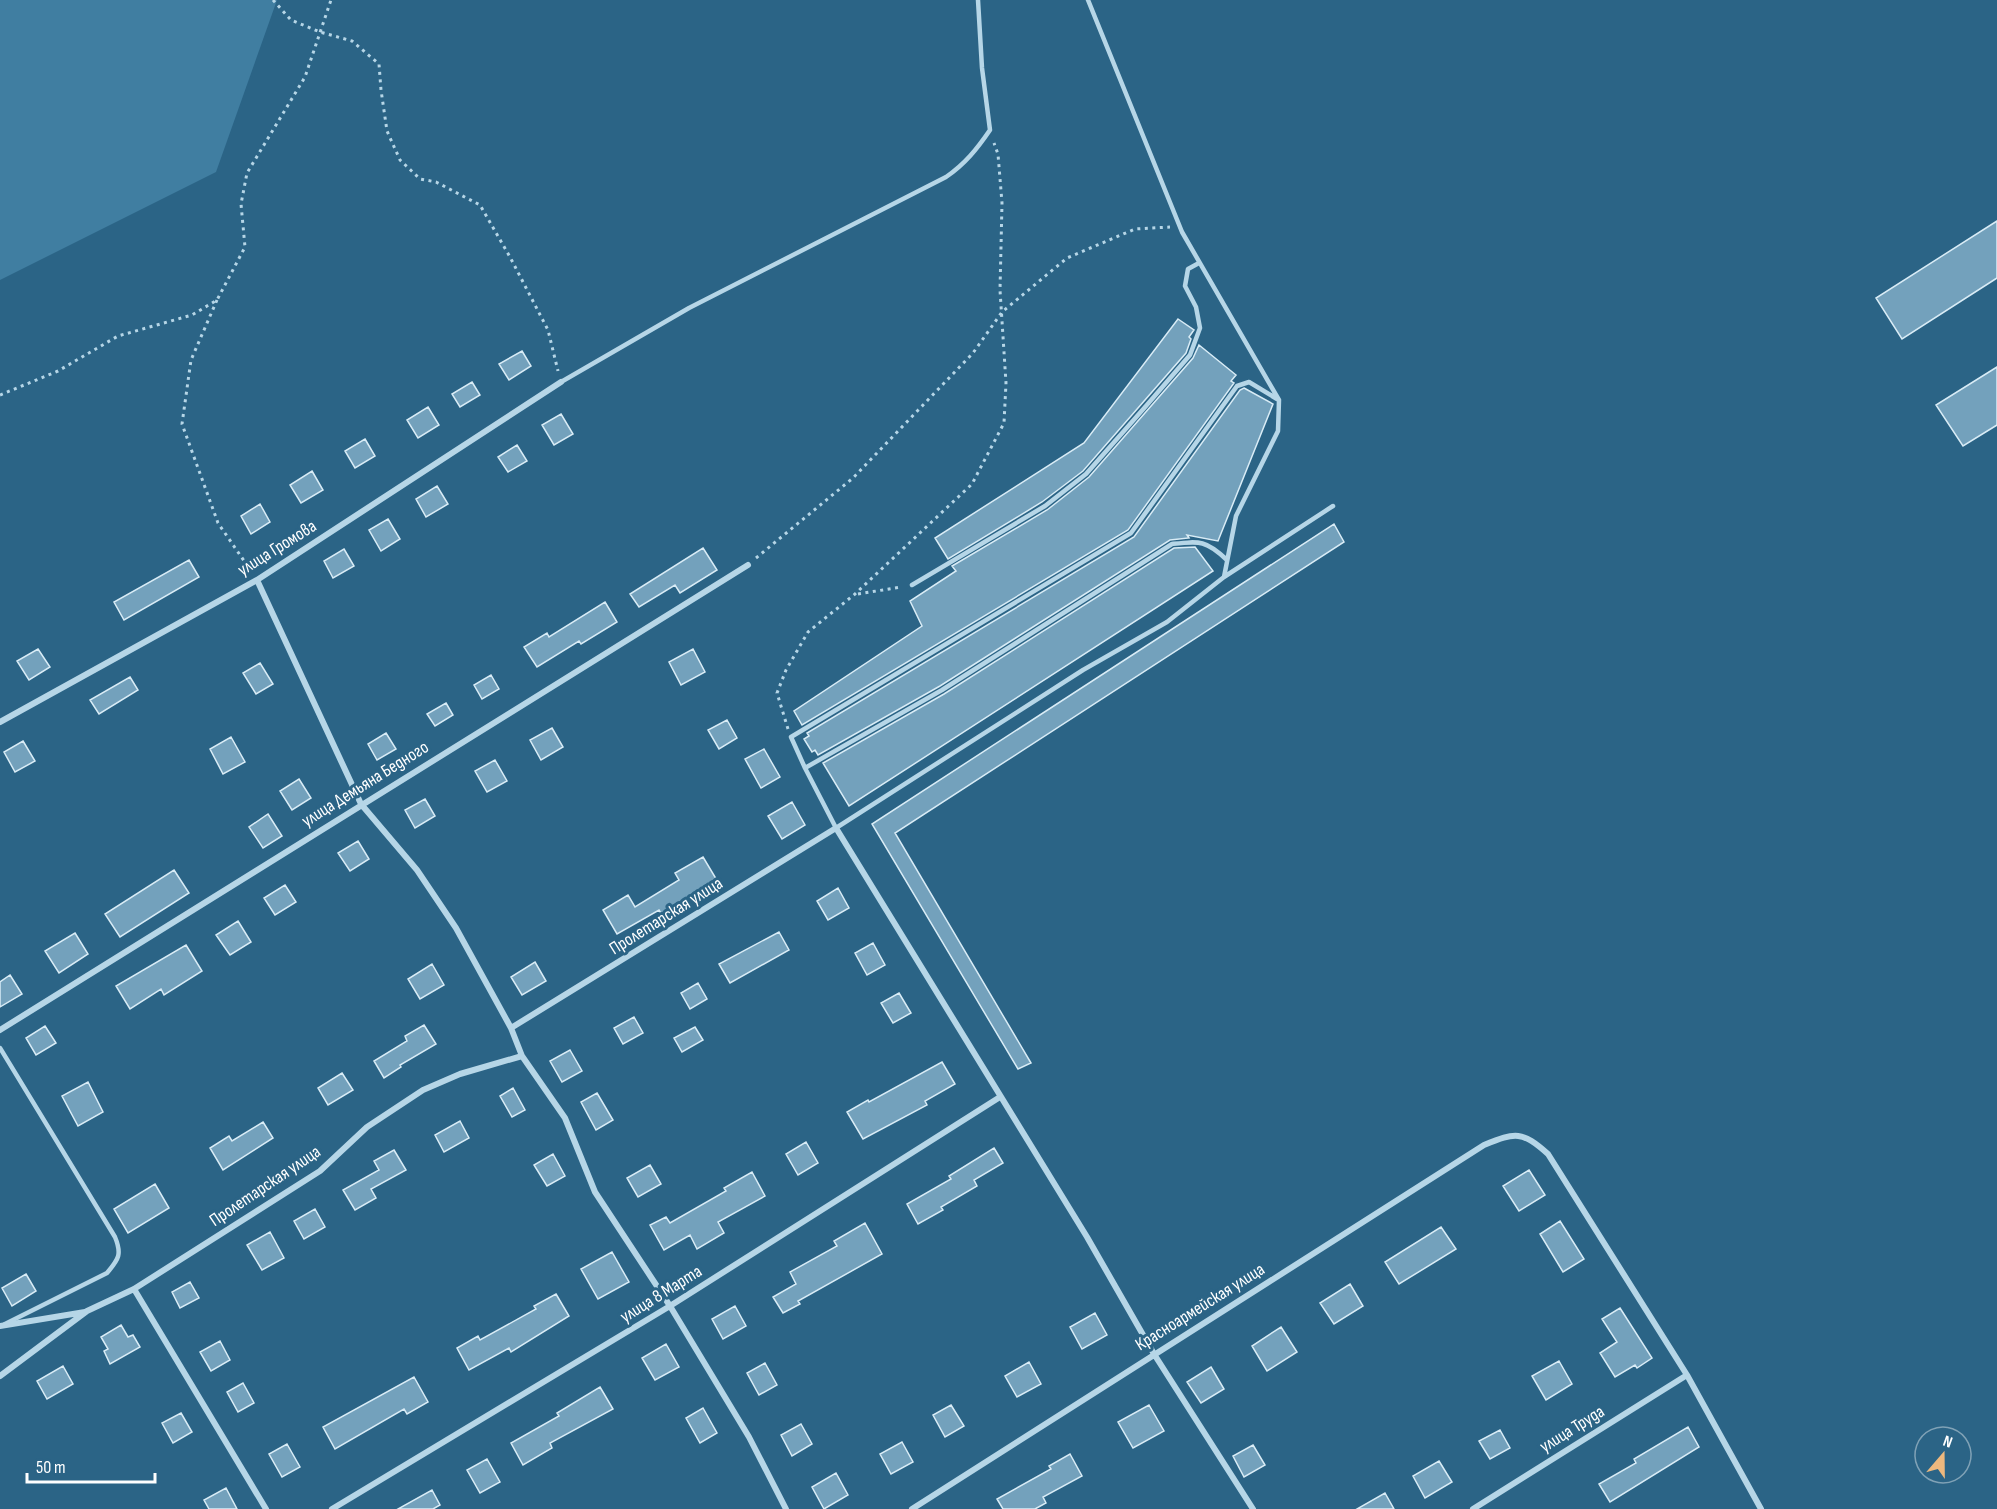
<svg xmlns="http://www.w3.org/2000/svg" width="1997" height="1509" font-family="'Sofia Sans Condensed',sans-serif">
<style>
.green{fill:#407ea1}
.building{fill:#73a1bc;stroke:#d9ecf6;stroke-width:1.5}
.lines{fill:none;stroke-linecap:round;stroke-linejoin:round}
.path{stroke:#b6d6e7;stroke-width:3;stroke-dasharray:3 4.5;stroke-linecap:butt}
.lane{stroke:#b6d6e7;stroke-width:4.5}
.street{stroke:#b6d6e7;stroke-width:6}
.labels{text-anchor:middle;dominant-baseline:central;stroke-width:6;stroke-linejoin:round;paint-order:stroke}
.street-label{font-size:18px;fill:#fff;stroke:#2b6486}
</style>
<rect width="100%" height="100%" fill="#2b6486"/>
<path class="green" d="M 0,0 L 277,0 L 216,172 L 0,280 Z"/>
<path class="building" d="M 1997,221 L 1997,278 L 1902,339 L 1876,298 Z
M 1178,319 L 1194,330 L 1189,337 L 1191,339 L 1186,353 L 1083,471 L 1042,502 L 948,559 L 935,538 L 1084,443 Z
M 1199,345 L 1236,375 L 1231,381 L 1234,383 L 1128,530 L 802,725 L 794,711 L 922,626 L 910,601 L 956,571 L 952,566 L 1047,510 L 1089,477 L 1193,358 Z
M 522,351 L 531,366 L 509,380 L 499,364 Z
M 1997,367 L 1997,425 L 1963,446 L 1936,405 Z
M 472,382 L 480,395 L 460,407 L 452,394 Z
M 1244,388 L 1273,404 L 1218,541 L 1187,535 L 1189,538 L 1170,540 L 940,686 L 818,755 L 815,750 L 812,752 L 804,739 L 809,736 L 807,733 L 1134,537 L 1240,390 Z
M 428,407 L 439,425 L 418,438 L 407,420 Z
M 561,414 L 573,434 L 554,445 L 542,425 Z
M 365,439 L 375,456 L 355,468 L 345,451 Z
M 517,445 L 527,461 L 508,472 L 498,457 Z
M 312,471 L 323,490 L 301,503 L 290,485 Z
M 437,486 L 448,504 L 426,517 L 416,499 Z
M 260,504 L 270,522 L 251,534 L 241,516 Z
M 388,519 L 400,539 L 381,551 L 369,530 Z
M 1334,524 L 1344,542 L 895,833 L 1031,1063 L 1018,1069 L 872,824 Z
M 1195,547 L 1213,571 L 849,806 L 823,763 L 944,694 L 1174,548 Z
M 703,548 L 717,570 L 680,593 L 675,585 L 639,607 L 630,594 Z
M 344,549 L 354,566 L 333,578 L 324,561 Z
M 189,560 L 199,577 L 124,620 L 114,602 Z
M 605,602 L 617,622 L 581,644 L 579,641 L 537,667 L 524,647 L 547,633 L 549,637 Z
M 38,649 L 50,667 L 29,680 L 17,661 Z
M 693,649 L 705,672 L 681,685 L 669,662 Z
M 260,663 L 273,684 L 256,694 L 243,673 Z
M 491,675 L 499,689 L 482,699 L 474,685 Z
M 130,677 L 138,690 L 99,714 L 90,700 Z
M 446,703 L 453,715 L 435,726 L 427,714 Z
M 727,720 L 737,738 L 719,749 L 708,730 Z
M 552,728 L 563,747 L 541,760 L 530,740 Z
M 386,733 L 396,749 L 377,760 L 368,744 Z
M 231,737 L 245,762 L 223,774 L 210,749 Z
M 23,741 L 35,761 L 15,772 L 4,752 Z
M 764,749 L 780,777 L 761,788 L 745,759 Z
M 495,760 L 507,781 L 487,792 L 475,771 Z
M 299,779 L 311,798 L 292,810 L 280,791 Z
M 425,799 L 435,816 L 415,828 L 405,810 Z
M 792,802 L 805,825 L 782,839 L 768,816 Z
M 268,814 L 282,836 L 263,848 L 249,827 Z
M 358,841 L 369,859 L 350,871 L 338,853 Z
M 703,857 L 718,882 L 662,915 L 659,910 L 617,934 L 603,910 L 628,895 L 635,907 L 679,880 L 675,873 Z
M 174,870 L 189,893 L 120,937 L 105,914 Z
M 285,885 L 296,902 L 275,915 L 264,898 Z
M 838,888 L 849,908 L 828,920 L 817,901 Z
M 238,921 L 251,942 L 230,955 L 216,935 Z
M 779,932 L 789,950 L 730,983 L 719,964 Z
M 75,933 L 88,954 L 59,973 L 45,951 Z
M 873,943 L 885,965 L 867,975 L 855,953 Z
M 186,945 L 202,971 L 164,995 L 161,989 L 130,1009 L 116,986 Z
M 535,962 L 546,981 L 522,995 L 511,977 Z
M 432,964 L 444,985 L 420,999 L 408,979 Z
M 10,975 L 22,994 L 0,1007 L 0,982 Z
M 698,983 L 707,999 L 690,1009 L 681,993 Z
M 899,993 L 911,1013 L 893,1023 L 881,1003 Z
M 634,1017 L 643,1033 L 623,1044 L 614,1028 Z
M 424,1025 L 436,1044 L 400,1065 L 401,1067 L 384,1078 L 374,1061 L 407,1041 L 405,1036 Z
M 45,1026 L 56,1043 L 36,1055 L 26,1038 Z
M 695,1027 L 703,1040 L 682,1052 L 674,1038 Z
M 570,1050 L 582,1071 L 562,1082 L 550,1061 Z
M 942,1062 L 955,1084 L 925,1101 L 927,1105 L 863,1139 L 847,1112 L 868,1100 L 869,1102 Z
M 342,1073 L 353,1090 L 328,1105 L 318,1088 Z
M 88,1082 L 103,1112 L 78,1126 L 62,1096 Z
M 513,1088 L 525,1110 L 512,1117 L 500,1096 Z
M 597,1093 L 613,1120 L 596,1130 L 581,1102 Z
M 460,1121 L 469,1138 L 444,1152 L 435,1135 Z
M 263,1122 L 273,1138 L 223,1170 L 210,1148 L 229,1136 L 232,1141 Z
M 806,1142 L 818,1163 L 798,1175 L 786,1154 Z
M 994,1148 L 1003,1163 L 974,1180 L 977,1186 L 941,1207 L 943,1210 L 918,1224 L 907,1204 L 951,1179 L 949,1176 Z
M 394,1150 L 406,1170 L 371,1189 L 376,1198 L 355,1210 L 343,1190 L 379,1170 L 374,1161 Z
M 553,1154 L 565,1176 L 547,1186 L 534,1165 Z
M 650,1165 L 661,1184 L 638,1197 L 627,1178 Z
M 1529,1170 L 1545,1195 L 1519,1211 L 1503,1186 Z
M 752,1172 L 765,1196 L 718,1222 L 724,1233 L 697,1249 L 690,1235 L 664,1250 L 650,1225 L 666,1217 L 670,1223 L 726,1191 L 724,1188 Z
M 155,1184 L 169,1208 L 128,1233 L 114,1209 Z
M 315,1209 L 325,1227 L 304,1239 L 294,1221 Z
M 1560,1221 L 1584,1259 L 1563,1272 L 1540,1234 Z
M 865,1223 L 882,1254 L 798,1301 L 800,1304 L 783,1313 L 773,1297 L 796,1284 L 790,1272 L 837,1246 L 834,1241 Z
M 1441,1227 L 1456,1249 L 1399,1284 L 1385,1262 Z
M 270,1232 L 284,1258 L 262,1270 L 247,1245 Z
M 612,1252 L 629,1282 L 598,1299 L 581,1269 Z
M 26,1274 L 36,1291 L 12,1306 L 2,1288 Z
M 190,1282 L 199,1298 L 180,1308 L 172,1292 Z
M 1350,1284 L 1363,1306 L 1334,1324 L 1320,1303 Z
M 556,1294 L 569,1316 L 511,1352 L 509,1348 L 469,1370 L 457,1348 L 478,1336 L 480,1340 L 536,1309 L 534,1306 Z
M 735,1306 L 746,1326 L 723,1339 L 712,1319 Z
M 1620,1308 L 1652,1358 L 1637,1368 L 1635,1365 L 1615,1377 L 1600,1353 L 1617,1342 L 1602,1319 Z
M 1095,1313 L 1107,1335 L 1082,1349 L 1070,1327 Z
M 121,1325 L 128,1337 L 133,1335 L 140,1347 L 110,1364 L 104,1351 L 108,1349 L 101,1337 Z
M 1281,1327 L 1297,1352 L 1267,1371 L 1252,1346 Z
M 220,1341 L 230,1360 L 211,1371 L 200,1352 Z
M 666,1344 L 679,1367 L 655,1380 L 642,1358 Z
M 1559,1361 L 1572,1384 L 1546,1400 L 1532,1376 Z
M 1029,1362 L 1041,1384 L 1017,1397 L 1005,1376 Z
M 765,1363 L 777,1385 L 759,1395 L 747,1373 Z
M 63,1366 L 73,1384 L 47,1399 L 37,1381 Z
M 1211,1367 L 1224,1389 L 1201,1403 L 1187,1382 Z
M 414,1377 L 428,1402 L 407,1414 L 404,1409 L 335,1449 L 323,1427 Z
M 243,1383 L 254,1403 L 238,1412 L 227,1392 Z
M 600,1387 L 613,1409 L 550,1443 L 552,1448 L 523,1465 L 511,1443 L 559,1416 L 557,1413 Z
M 951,1405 L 964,1426 L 945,1437 L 933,1415 Z
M 1149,1405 L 1164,1431 L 1133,1448 L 1118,1422 Z
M 703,1408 L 717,1433 L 700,1443 L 686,1418 Z
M 181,1413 L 192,1432 L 173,1443 L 162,1423 Z
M 801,1424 L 812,1444 L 792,1456 L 781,1435 Z
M 1688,1427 L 1699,1447 L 1610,1502 L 1599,1484 L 1636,1463 L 1634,1459 Z
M 1500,1430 L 1510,1448 L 1490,1459 L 1479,1441 Z
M 902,1442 L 913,1462 L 891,1474 L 880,1454 Z
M 287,1444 L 300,1467 L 282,1477 L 269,1454 Z
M 1253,1445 L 1265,1465 L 1244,1477 L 1233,1456 Z
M 1070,1454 L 1082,1476 L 1043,1497 L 1046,1503 L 1035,1509 L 1003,1509 L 997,1499 L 1051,1469 L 1049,1466 Z
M 487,1459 L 500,1482 L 480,1493 L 467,1470 Z
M 1439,1461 L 1452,1482 L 1425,1498 L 1413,1476 Z
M 836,1473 L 848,1495 L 824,1509 L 812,1487 Z
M 226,1488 L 237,1509 L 209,1509 L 204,1500 Z
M 432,1490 L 440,1505 L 433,1509 L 398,1509 Z
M 1385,1493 L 1394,1509 L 1357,1509 Z"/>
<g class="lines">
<path class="path" d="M 273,0 L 291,20 L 320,32 L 352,41 L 379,64 L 381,90 L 387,131 L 400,160 L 420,179 L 436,182 L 480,205 L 510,257 L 548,330 L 558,371
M 217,300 L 191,360 L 182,424 L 218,523 L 251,571
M 0,395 L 58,371 L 118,336 L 192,315 L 217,300 L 245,247 L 241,204 L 247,173 L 305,77 L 331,0
M 756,558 L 853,478 L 973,353 L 1002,312 L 1067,258 L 1135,229 L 1170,227
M 858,594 L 901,587
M 788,729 L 777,693 L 786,670 L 808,632 L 855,594 L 972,484 L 1004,423 L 1006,383 L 1000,290 L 1002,203 L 998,154 L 994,143"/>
<path class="lane" d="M 1088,0 L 1182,232 L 1279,400 L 1278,431 L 1236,516 L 1224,577 L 1167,622 L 1083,670 L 836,828 L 805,768 L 942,690 L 1172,544 C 1200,541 1206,540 1227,560
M 561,382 L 689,308 L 946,177 C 965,164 977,149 990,130 L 982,68 L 978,0
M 1224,577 L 1333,506
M 912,585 L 1045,506 L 1086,474 L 1146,406 L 1190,355 L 1200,328 L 1196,307 L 1185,286 L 1188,269 L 1199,263
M 805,768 L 791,737 L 1131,533 L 1237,386 L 1249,382 L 1277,399
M 0,1048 L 115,1237 C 122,1254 119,1259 107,1273 L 5,1324"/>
<path class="street" d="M 257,580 L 361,804 L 417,870 L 456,928 L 511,1028 L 522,1056 L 565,1118 L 595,1192 L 670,1306 L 749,1437 L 786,1509
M 0,722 L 257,580 L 561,382
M 511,1028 L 836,828 L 1087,1237 L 1154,1354 L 1253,1509
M 0,1030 L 748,565
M 134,1289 L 266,1509
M 0,1326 L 85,1312
M 0,1376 L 87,1311 L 134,1289 L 320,1171 L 367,1127 L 423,1090 L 460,1074 L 522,1056
M 332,1509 L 670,1306 L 1000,1097
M 912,1509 L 1484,1145 C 1516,1132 1522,1131 1548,1154 L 1687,1375 L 1761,1509
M 1473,1509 L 1687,1375"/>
</g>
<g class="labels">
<g class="street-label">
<text transform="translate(277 548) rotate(-32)">улица Громова</text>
<text transform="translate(365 784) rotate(-32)">улица Демьяна Бедного</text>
<text transform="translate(666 916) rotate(-32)">Пролетарская улица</text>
<text transform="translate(265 1186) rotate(-34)">Пролетарская улица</text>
<text transform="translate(661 1294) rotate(-32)">улица 8 Марта</text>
<text transform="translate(1200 1307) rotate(-32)">Красноармейская улица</text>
<text transform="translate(1572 1429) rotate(-32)">улица Труда</text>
</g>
</g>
<g transform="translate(1943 1455) rotate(20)"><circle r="28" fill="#2b6486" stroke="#80a2b6" stroke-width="1.5"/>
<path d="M0-4.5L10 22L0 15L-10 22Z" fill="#edb87e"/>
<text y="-9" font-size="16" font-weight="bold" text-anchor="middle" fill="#ffffff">N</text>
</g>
<path d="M27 1473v9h128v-9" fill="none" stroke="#ffffff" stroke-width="3"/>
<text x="36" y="1473" font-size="18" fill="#ffffff" stroke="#2b6486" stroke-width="4.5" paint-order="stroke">50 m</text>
</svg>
